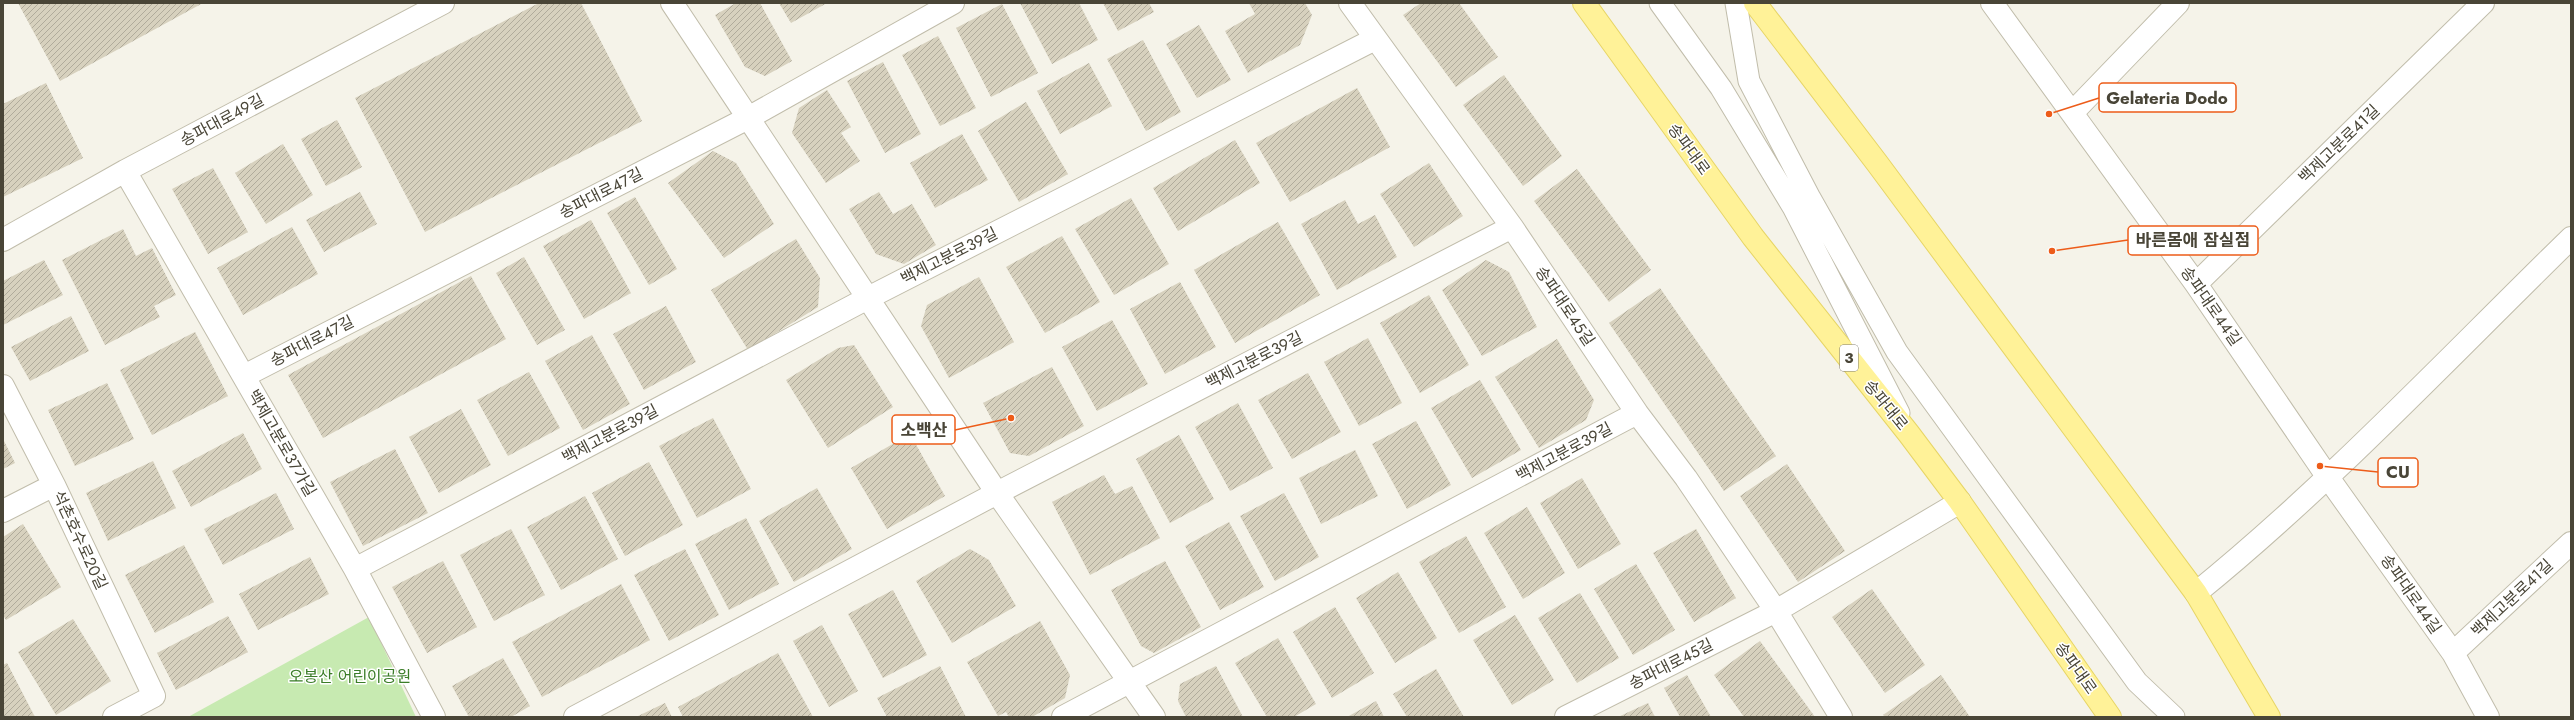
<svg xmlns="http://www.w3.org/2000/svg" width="2574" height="720" font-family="Jost,'Noto Sans KR',sans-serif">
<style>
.green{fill:#c7eab1}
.building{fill:url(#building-hatch)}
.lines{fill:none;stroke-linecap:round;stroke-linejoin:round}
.lane-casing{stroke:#c1bdab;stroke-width:23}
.street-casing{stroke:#c1bdab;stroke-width:24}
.primary-casing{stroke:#e7d565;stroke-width:24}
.lane{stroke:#fff;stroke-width:21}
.street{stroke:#fff;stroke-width:22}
.primary{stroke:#fff298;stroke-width:22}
.labels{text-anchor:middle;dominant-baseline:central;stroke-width:3;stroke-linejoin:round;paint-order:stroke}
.shield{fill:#fff;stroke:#807d73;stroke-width:1}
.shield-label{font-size:15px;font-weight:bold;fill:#494537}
.street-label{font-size:16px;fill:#494537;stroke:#fff}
.park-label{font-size:16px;fill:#3b7d28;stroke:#fff}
.leader{fill:none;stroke:#ed5c19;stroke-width:1.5}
.callout-dot{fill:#ed5c19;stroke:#fff;stroke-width:1.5}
.callout{fill:#fff;stroke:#ed5c19;stroke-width:1.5}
.callout-label{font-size:17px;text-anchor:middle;font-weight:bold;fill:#494537}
</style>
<defs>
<pattern id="building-hatch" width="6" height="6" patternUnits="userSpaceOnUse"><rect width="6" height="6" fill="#d7d1be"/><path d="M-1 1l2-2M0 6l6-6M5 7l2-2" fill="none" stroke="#b0ab9b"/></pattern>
</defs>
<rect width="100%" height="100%" fill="#f5f3e9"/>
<path class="green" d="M 369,617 L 416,717 L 188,717 Z"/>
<path class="building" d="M 18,3 L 203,3 L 60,81 Z
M 539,3 L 581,3 L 642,121 L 425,232 L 355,98 Z
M 736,3 L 760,3 L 792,61 L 765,76 L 745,67 L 715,15 Z
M 779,3 L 827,3 L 791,23 Z
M 1020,3 L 1079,3 L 1098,40 L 1052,64 Z
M 1103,3 L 1149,3 L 1154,12 L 1118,31 Z
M 1249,3 L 1305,3 L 1312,15 L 1300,45 L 1248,73 L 1225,31 L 1255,14 Z
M 1421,3 L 1459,3 L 1498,57 L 1456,87 L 1403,15 Z
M 1002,4 L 1038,73 L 991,97 L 956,28 Z
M 1199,25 L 1231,80 L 1197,98 L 1166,44 Z
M 938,36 L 976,108 L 940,126 L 902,55 Z
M 1143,40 L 1181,112 L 1146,131 L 1107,59 Z
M 883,62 L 921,134 L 885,153 L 847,81 Z
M 1089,63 L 1112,106 L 1060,134 L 1037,91 Z
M 1504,75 L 1562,156 L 1523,186 L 1463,105 Z
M 46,83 L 83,158 L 3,197 L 3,104 Z
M 1357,88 L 1390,147 L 1290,202 L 1256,143 Z
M 827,90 L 851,127 L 841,133 L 860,161 L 826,183 L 792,133 L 799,108 Z
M 1026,102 L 1068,174 L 1019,202 L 978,131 Z
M 337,120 L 362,167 L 326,186 L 301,139 Z
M 962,134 L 988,180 L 935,208 L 910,163 Z
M 1235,140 L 1260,183 L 1178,231 L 1153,188 Z
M 283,144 L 313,195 L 266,224 L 235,173 Z
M 713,151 L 736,163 L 774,224 L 724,258 L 668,183 Z
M 1429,163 L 1463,216 L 1414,247 L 1380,194 Z
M 213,168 L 248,232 L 208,254 L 172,189 Z
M 1577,169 L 1651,270 L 1609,302 L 1534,201 Z
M 360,192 L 377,224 L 324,252 L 306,220 Z
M 879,192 L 893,214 L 912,204 L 936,245 L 904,264 L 876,254 L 849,209 Z
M 635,197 L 677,269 L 649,285 L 607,213 Z
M 1131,198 L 1169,264 L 1114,295 L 1075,229 Z
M 1345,200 L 1358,224 L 1375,215 L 1397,257 L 1337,290 L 1301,224 Z
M 591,220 L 631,293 L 584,319 L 543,246 Z
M 1278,222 L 1320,295 L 1235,343 L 1194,270 Z
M 292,227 L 318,274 L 243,315 L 217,268 Z
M 123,229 L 136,256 L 152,248 L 176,295 L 154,306 L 160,317 L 105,345 L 62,260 Z
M 1062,236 L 1100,302 L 1045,333 L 1006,267 Z
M 796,239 L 820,278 L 818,307 L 748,350 L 711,290 Z
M 524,257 L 565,330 L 537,345 L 496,273 Z
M 44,260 L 63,295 L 3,325 L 3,281 Z
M 1486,260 L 1509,272 L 1537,327 L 1482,356 L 1442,290 Z
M 471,276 L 506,339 L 323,438 L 288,375 Z
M 979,277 L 1014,342 L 949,378 L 921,326 L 927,305 Z
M 1180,282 L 1216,347 L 1165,374 L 1130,309 Z
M 1660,288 L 1776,456 L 1724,491 L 1609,323 Z
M 1429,295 L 1469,365 L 1420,393 L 1380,323 Z
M 666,306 L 696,362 L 644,390 L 613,334 Z
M 71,316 L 89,351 L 30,381 L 11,347 Z
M 1112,320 L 1148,384 L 1097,411 L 1062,347 Z
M 195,332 L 228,396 L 152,435 L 120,370 Z
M 592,335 L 630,404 L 583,430 L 545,361 Z
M 1368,338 L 1402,403 L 1359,426 L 1324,362 Z
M 1557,339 L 1594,400 L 1586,420 L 1539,448 L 1495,377 Z
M 854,345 L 893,407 L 828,448 L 786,380 L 838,348 Z
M 1052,367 L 1084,426 L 1029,456 L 1010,453 L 983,403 Z
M 529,372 L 560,428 L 508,456 L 477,400 Z
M 1308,373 L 1341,432 L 1292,459 L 1258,400 Z
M 1480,380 L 1521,450 L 1472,478 L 1431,408 Z
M 107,383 L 134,439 L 75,466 L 48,410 Z
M 1238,403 L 1273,468 L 1230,491 L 1195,427 Z
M 461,409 L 491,465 L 439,493 L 409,437 Z
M 713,418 L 751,489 L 697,518 L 659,446 Z
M 1416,421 L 1451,485 L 1407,509 L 1372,444 Z
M 243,433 L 262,469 L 191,507 L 172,471 Z
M 910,434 L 945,496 L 887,529 L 851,468 Z
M 1179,435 L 1214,499 L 1170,523 L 1136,459 Z
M 3,439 L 15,463 L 3,469 Z
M 395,449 L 428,513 L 363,546 L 330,482 Z
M 1355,450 L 1378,496 L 1321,524 L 1299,478 Z
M 153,461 L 176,508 L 108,541 L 86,493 Z
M 649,462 L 683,525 L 625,556 L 592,493 Z
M 1787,464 L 1845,551 L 1798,582 L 1740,496 Z
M 1104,475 L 1115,494 L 1132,486 L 1160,538 L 1090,575 L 1052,502 Z
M 1582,478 L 1621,544 L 1578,569 L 1540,503 Z
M 817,488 L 852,549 L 794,582 L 759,521 Z
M 276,493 L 294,529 L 223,565 L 204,529 Z
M 1284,493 L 1319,557 L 1275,581 L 1240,516 Z
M 585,496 L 618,559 L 561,590 L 527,527 Z
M 1527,507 L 1565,573 L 1523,599 L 1484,533 Z
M 746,518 L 779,584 L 729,610 L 695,544 Z
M 1229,522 L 1264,587 L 1220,610 L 1185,546 Z
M 23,524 L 61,587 L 6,620 L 3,615 L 3,537 Z
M 511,529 L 545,595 L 494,621 L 460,555 Z
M 1696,529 L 1736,598 L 1694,622 L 1653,553 Z
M 1466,536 L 1506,607 L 1459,633 L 1419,562 Z
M 184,545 L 214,602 L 155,633 L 125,575 Z
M 685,549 L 719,615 L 669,641 L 634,575 Z
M 970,549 L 989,560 L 1016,606 L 952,643 L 916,581 Z
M 310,557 L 329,594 L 258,630 L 239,594 Z
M 443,561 L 477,627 L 427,653 L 392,587 Z
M 1165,561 L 1201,627 L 1154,653 L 1141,646 L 1111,590 Z
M 1636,564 L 1675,630 L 1633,655 L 1594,589 Z
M 1398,572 L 1437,638 L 1395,663 L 1356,598 Z
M 621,584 L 650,640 L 542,697 L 512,642 Z
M 1872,589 L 1925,665 L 1885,693 L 1832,617 Z
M 893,590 L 927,655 L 883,678 L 848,614 Z
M 1580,593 L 1619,658 L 1577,683 L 1538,618 Z
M 1335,607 L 1374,673 L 1332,698 L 1293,632 Z
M 1515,615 L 1554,680 L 1512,705 L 1473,640 Z
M 228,616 L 248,652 L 176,690 L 157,653 Z
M 73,619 L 111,681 L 56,715 L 18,652 Z
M 1040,621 L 1070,675 L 1065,698 L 1032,717 L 1009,717 L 1006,712 L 998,716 L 967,662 Z
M 822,625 L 858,691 L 829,707 L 793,641 Z
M 1278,638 L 1316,704 L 1294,717 L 1267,717 L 1235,663 Z
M 1760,641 L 1815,717 L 1744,717 L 1714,675 Z
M 778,653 L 813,717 L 683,717 L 678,707 Z
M 503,658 L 530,706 L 511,717 L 469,717 L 452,686 Z
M 7,663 L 35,717 L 3,717 L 3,665 Z
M 940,666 L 966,717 L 887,717 L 877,698 Z
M 1216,666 L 1243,717 L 1186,717 L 1178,701 L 1180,684 Z
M 1436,669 L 1464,717 L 1407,717 L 1393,694 Z
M 1687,675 L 1711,717 L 1680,717 L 1664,688 Z
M 1941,675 L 1970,717 L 1885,717 L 1883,715 Z
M 1376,701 L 1384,717 L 1347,717 Z
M 665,703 L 672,717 L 636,717 Z
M 1648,703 L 1655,717 L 1618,717 Z"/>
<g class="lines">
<defs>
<path id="lane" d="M 1660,3 L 1721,88 L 1793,207 L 1899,413
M 1736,3 L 1749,81 L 1810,198 L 1897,352 L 2137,682 L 2174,717"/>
<path id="street" d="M 672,3 L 997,493 L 1154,717
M 1350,3 L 1512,227 L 1637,413 L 1686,478 L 1776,611 L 1841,717
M 1992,3 L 2196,284 L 2327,476 L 2453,653 L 2488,717
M 2072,113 L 2178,3
M 125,171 L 355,569 L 434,717
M 3,240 L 125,171 L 443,3
M 2196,284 L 2483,3
M 244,376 L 748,118 L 953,3
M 3,386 L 54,485 L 154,696 L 114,717
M 3,511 L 54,485
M 355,569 L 866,299 L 1375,39
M 2196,593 C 2328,486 2449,357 2571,238
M 2453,653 L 2571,543
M 575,717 L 997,493 L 1512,227
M 1063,717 L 1637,413
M 1566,717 L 1776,611 L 1960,502"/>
<path id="primary" d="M 1584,3 L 1753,237 L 1909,434 L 1960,502 L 2110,717
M 1755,3 L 1877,163 L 2196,593 L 2269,717"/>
</defs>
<use href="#lane" class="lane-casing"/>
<use href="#street" class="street-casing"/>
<use href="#primary" class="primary-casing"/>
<use href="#lane" class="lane"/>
<use href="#street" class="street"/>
<use href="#primary" class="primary"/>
</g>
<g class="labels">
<rect class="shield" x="1840" y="345" width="18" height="26" rx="3"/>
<g class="shield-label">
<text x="1849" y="358">3</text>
</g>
<g class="street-label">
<text transform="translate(222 120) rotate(-28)">송파대로49길</text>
<text transform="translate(2339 144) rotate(-44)">백제고분로41길</text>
<text transform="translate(1689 149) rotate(54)">송파대로</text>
<text transform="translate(601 193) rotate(-27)">송파대로47길</text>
<text transform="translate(949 256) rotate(-27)">백제고분로39길</text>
<text transform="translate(1565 306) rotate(56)">송파대로45길</text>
<text transform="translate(2211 306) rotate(55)">송파대로44길</text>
<text transform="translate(312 341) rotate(-27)">송파대로47길</text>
<text transform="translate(1254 360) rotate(-27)">백제고분로39길</text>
<text transform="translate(1886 405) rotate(51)">송파대로</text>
<text transform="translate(610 434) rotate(-28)">백제고분로39길</text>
<text transform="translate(282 443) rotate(60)">백제고분로37가길</text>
<text transform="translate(1564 452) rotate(-28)">백제고분로39길</text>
<text transform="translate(80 540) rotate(65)">석촌호수로20길</text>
<text transform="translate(2411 594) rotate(55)">송파대로44길</text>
<text transform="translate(2512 598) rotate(-43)">백제고분로41길</text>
<text transform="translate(1671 664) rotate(-27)">송파대로45길</text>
<text transform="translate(2076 668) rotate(55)">송파대로</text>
</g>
<g class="park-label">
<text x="350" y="676">오봉산 어린이공원</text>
</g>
</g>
<path class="leader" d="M2049 114L2099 98M2052 251L2128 240M1011 418L955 430M2320 466L2378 472"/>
<g class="callout-dot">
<circle cx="2049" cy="114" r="4"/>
<circle cx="2052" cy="251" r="4"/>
<circle cx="1011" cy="418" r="4"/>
<circle cx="2320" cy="466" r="4"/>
</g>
<g class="callout">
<rect x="2099" y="83" width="137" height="29" rx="4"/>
<rect x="2128" y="226" width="130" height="29" rx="4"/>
<rect x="892" y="415" width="63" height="29" rx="4"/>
<rect x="2378" y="458" width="40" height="29" rx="4"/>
</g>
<g class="callout-label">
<text x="2167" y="104">Gelateria Dodo</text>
<text x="2193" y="246">바른몸애 잠실점</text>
<text x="924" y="436">소백산</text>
<text x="2398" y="478">CU</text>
</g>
<rect width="2574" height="720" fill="none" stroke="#494537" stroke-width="8"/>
</svg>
